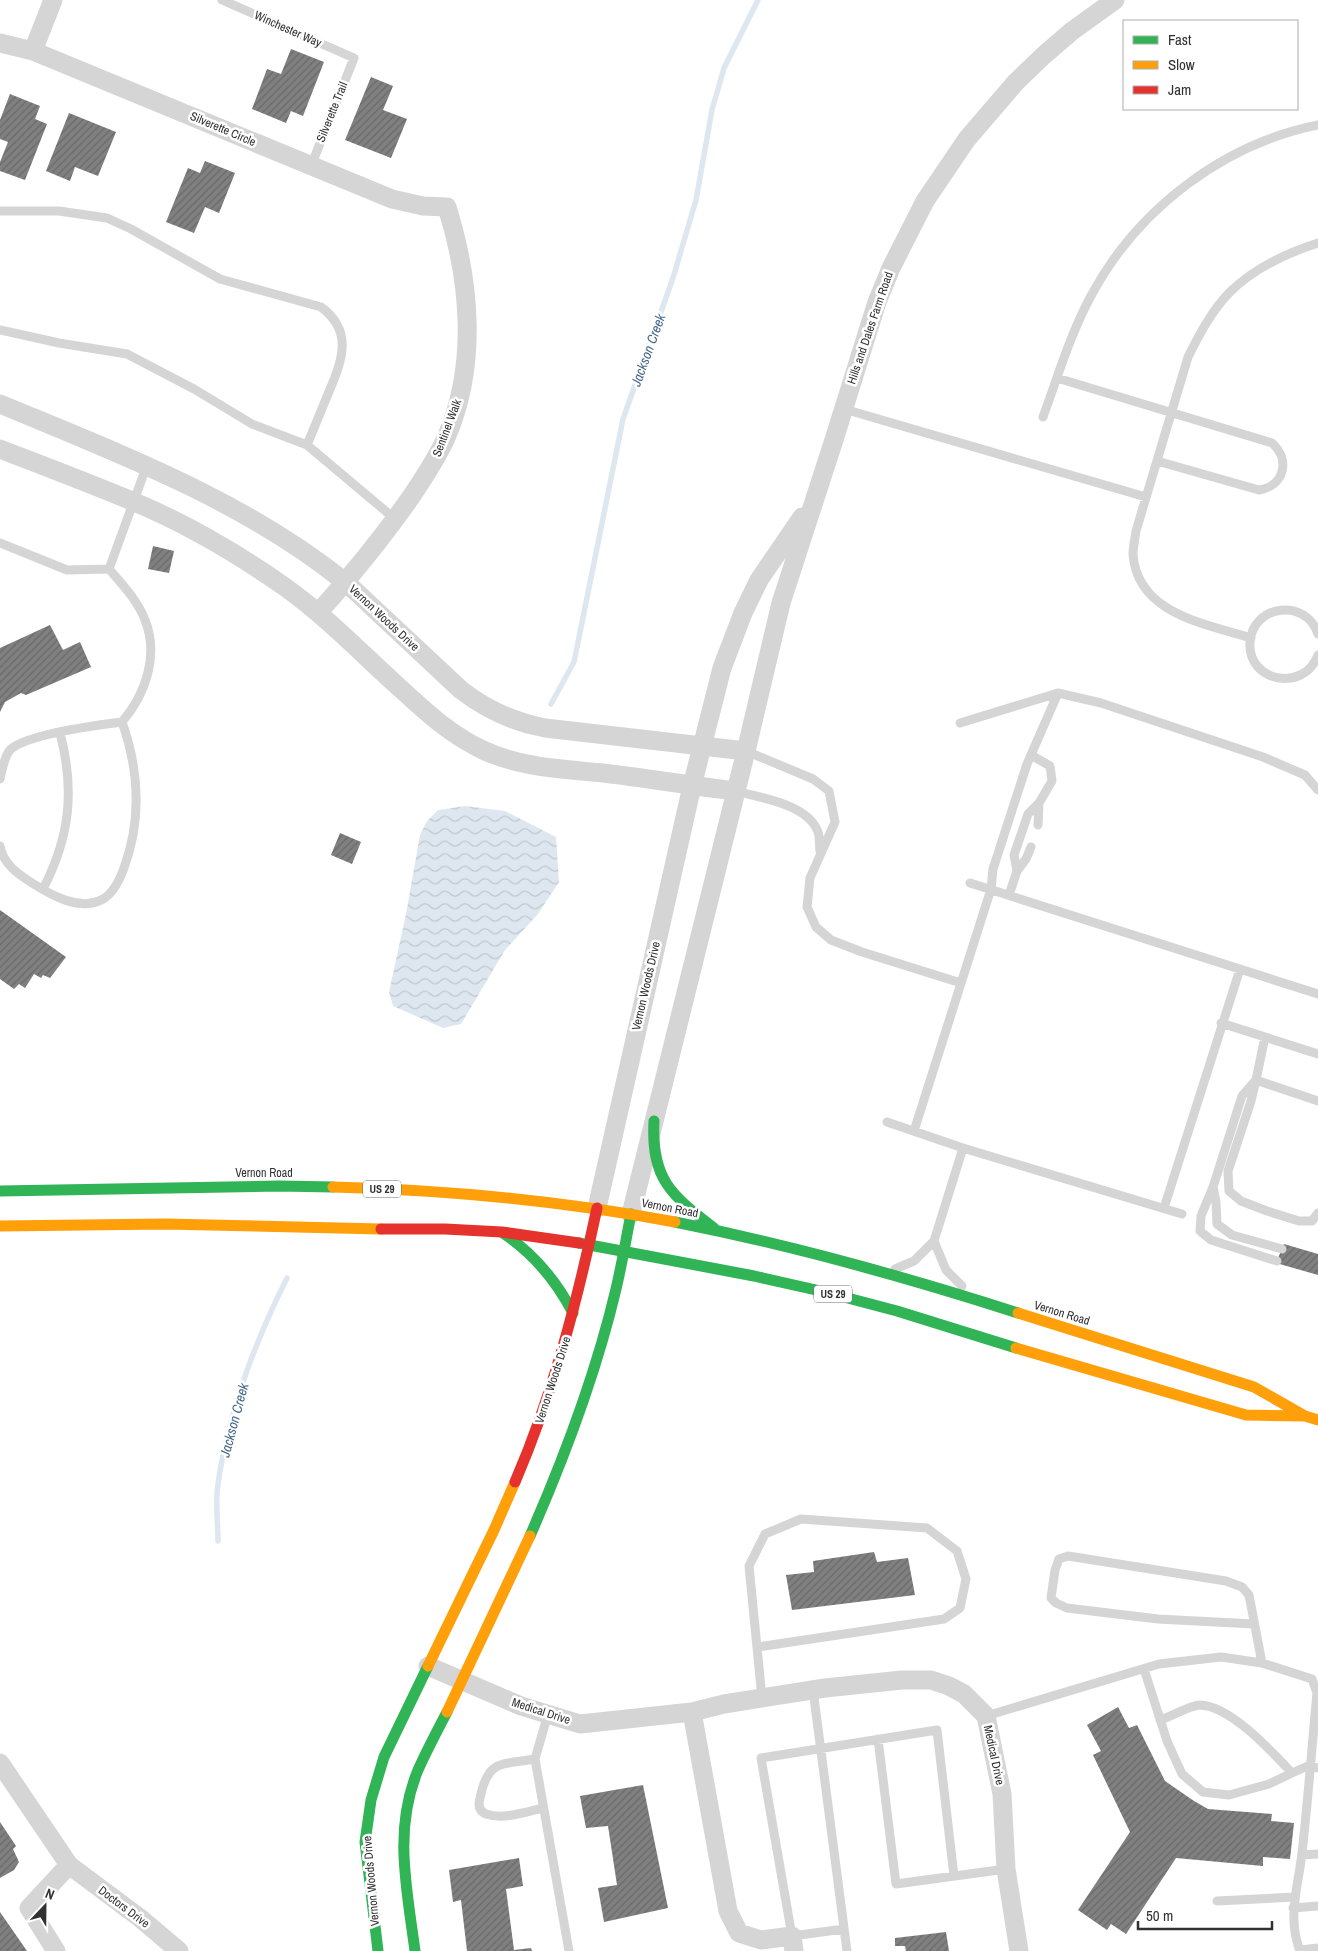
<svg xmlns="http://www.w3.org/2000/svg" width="1318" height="1951" font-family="'Archivo Narrow',sans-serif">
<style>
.water{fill:url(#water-waves)}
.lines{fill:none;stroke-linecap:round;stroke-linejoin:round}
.stream{stroke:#dee7f0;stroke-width:5.5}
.building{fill:url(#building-hatch)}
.lane{stroke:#d5d5d5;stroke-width:9}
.street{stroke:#d5d5d5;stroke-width:19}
.fast{stroke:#30b455;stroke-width:11}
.slow{stroke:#ff9f0a;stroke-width:11}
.jam{stroke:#e5322d;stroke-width:11}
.labels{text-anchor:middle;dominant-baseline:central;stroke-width:5;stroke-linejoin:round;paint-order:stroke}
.shield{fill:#fff;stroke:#6f6f6f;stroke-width:1}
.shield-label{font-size:11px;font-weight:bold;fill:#313131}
.street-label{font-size:12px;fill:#313131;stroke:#fff}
.water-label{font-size:14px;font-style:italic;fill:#466a8c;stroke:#fff}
</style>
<defs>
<pattern id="water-waves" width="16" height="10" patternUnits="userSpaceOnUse" patternTransform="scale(1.25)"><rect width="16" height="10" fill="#dee7f0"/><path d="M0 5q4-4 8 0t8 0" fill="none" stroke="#bfc7ce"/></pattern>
<pattern id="building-hatch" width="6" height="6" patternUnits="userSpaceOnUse" patternTransform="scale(1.25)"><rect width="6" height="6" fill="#808080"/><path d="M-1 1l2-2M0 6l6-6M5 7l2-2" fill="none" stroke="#696969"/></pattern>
</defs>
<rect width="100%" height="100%" fill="#fff"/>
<path class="water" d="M 465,806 L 505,811 L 556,837 L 559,882 L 538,914 L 505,950 L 461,1024 L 443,1028 L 393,1006 L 389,992 L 406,914 L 420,835 L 427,821 L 438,810 Z"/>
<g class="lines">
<path class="stream" d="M 551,704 L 574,662 L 623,419 L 673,278 L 696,200 L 712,110 L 724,68 L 758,0
M 218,1541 C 218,1522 215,1502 218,1484 C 228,1413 255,1342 287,1278"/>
</g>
<path class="building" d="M 291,49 L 324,62 L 303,116 L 291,111 L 286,123 L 252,109 L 267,69 L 281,74 Z
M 371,77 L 393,86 L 383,110 L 407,119 L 391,158 L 345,140 Z
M 10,94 L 40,106 L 35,119 L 47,124 L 25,180 L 0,171 L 0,162 L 8,142 L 0,139 L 0,120 Z
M 69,113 L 116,132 L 98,176 L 75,167 L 70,181 L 46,171 Z
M 205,161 L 235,173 L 219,213 L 205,207 L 194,233 L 166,222 L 188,168 L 200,173 Z
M 153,546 L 174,551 L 169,573 L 148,569 Z
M 50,625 L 63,650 L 80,642 L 91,667 L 26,695 L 21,693 L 5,702 L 0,712 L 0,648 Z
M 340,833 L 361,842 L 352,864 L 331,855 Z
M 0,910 L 66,957 L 50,978 L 43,975 L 41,978 L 34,974 L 25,988 L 19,984 L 14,989 L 0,979 Z
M 1284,1244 L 1318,1254 L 1318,1275 L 1276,1263 Z
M 874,1552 L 877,1562 L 908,1558 L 915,1595 L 792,1610 L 786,1575 L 814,1572 L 813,1561 Z
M 1118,1707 L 1129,1728 L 1137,1725 L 1165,1781 L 1194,1801 L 1208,1809 L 1272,1814 L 1271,1821 L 1294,1823 L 1290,1859 L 1263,1857 L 1263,1866 L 1176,1858 L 1126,1934 L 1111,1924 L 1107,1930 L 1078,1910 L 1130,1832 L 1093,1755 L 1101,1751 L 1087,1725 Z
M 643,1785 L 668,1908 L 604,1922 L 598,1888 L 617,1885 L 608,1826 L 586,1828 L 580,1796 Z
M 0,1822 L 16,1846 L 13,1849 L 19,1862 L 14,1870 L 0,1878 Z
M 519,1858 L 523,1886 L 506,1889 L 514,1950 L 531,1948 L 532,1951 L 467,1951 L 461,1900 L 453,1902 L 449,1870 Z
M 0,1912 L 27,1951 L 0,1951 Z
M 946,1932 L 949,1951 L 906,1951 L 905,1946 L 895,1946 L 895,1938 Z"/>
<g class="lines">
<path class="lane" d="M 222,0 L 354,58 L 311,166
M 0,211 L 59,211 L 107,218 L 131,229 L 220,279 L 321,307 C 355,332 341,363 328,394 C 321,411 314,428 307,445
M 0,330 L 59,343 L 127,354 L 194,389 L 252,424 L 307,445 L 395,519
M 1057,378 L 1272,443 C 1291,460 1284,486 1259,490 L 1157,461
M 844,409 L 1146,497
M 1043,417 C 1058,376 1071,332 1092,294 C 1138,209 1223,144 1318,125
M 0,543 L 67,570 L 109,569
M 1318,634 C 1306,598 1253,604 1250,642 C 1247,682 1304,693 1318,655
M 1251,638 C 1206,624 1137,614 1133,554 C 1133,547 1135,539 1136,531 L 1188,357 C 1199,335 1212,310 1230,292 C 1253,269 1287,253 1318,243
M 960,723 L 1058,693 L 1101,703 L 1263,757 L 1305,775 L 1318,790
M 746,751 L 813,779 L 829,791 L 835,822 L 810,878 L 807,907 L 816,927 L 831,940 L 862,952 L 961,983
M 0,779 C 2,770 4,757 10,750 C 26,734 98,725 122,722 C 146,694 159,655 145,620 C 138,601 122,584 109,569 L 147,465
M 736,791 C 761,798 808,804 818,832 C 820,837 819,845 820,851
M 1038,825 L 1039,803
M 0,846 C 3,864 18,874 32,883 C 51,895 80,912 103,899 C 114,893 120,879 124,868 C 142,819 139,770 122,722
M 1017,871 L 1026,859 L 1031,847
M 970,883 L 1318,994
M 43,889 C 70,837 75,790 60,733
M 1009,895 L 1017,871 L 1014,855 L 1028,814 L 1039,803 L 1052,781 L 1050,766 L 1031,755
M 1221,1023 L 1318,1054
M 1265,1037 L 1256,1080 L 1318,1101
M 1256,1080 L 1242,1096 L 1213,1187 L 1216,1202 L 1217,1224 L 1232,1235 L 1282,1249
M 1256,1080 L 1251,1101 L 1228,1171 L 1229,1191 L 1241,1201 L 1267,1211 L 1299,1221 L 1312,1221 L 1318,1213
M 887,1122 L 963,1148 L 1182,1214
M 914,1131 L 991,889 L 993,869 L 1027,764 L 1058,693
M 1213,1187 L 1201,1216 L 1200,1231 L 1211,1240 L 1277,1261
M 1164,1208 L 1240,969
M 934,1241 L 963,1148
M 895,1269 L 914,1261 L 934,1241 L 946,1270 L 962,1286
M 1254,1624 L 1158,1619 L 1067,1608 L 1056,1603 L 1051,1598 L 1055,1570 L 1059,1559 L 1068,1556 L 1226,1581 L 1242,1587 L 1249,1595 L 1262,1663
M 758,1647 L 944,1619 L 960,1608 L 966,1579 L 957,1551 L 927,1528 L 801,1519 L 765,1534 L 749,1566 L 762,1698
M 1144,1669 L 1167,1741 L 1182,1774 L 1203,1792 L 1229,1795 L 1269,1784 L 1292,1773 C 1272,1752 1231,1706 1200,1705 C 1191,1705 1170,1717 1160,1720
M 813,1690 L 847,1951
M 548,1714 L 535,1759 L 569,1951
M 986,1716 L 1159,1664 L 1221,1657 L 1262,1663 L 1312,1679 L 1317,1693 C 1312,1746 1308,1800 1302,1853 C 1298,1888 1287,1917 1300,1951
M 878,1739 L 896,1884 L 1006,1869
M 535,1759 C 501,1765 488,1759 480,1798 C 478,1805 479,1811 486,1814 C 503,1820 526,1812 543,1808
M 1292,1773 L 1310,1765 L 1318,1768
M 1302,1855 L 1318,1854
M 1217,1901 L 1295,1897
M 1293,1908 L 1318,1906
M 844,1929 L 792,1936 L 761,1758 L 937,1730 L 954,1876
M 1300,1950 L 1318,1948"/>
<path class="street" d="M 0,43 L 33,51 L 392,199 L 423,206 L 447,207 C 470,281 478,365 446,438 C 437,458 425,476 413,494 C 384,536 352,575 318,613
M 33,51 L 53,0
M 0,404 C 120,454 243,500 345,582 C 358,593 371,606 384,618 C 410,642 435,666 461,690 C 487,710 513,722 545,728 L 746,751
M 0,449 C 44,466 89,483 132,501 C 185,523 238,554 285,587 C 327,617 363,655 401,689 C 427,713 452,736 485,751 C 523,768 562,769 603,773 C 647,778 691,786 736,791
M 597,1208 L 692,786 L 722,668 L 743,613 L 759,580 L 802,517
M 631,1214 L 746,751 L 781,603 L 833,443 L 877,302 L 891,268 L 925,201 L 967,139 L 1016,82 L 1043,56 L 1072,31 L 1115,0
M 428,1666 L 521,1706 L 580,1724 L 692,1712 L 724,1704 L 825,1688 L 902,1680 L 931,1680 L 949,1686 L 964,1694 L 986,1716 L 1002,1794 L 1006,1869 L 1019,1951
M 692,1712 L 728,1911 L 739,1933 L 761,1940 L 792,1936 L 794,1951
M 0,1763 L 69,1865 L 140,1918 L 179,1951
M 56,1951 L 29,1908 L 69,1865"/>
<path class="fast" d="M 654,1121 C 651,1179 671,1195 714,1228
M 0,1191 L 279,1186 L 333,1187
M 675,1222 C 791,1245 906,1277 1018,1313
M 503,1233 C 534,1254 556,1280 573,1313
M 579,1243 L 754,1276 L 825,1292 L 897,1311 L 1016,1348
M 530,1536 C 565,1456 596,1374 616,1289 C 622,1264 626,1239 631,1214
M 378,1951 L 365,1842 L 371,1800 L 384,1757 L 428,1666
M 415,1951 C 407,1889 393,1830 418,1770 C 427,1750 437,1731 447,1712"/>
<path class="slow" d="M 333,1187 C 448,1190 563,1201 675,1222
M 0,1226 L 165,1224 L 381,1229
M 1018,1313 L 1254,1387 L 1305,1416 L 1318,1420
M 1016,1348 L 1246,1415 L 1303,1416
M 428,1666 L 494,1530 L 515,1482
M 447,1712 L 530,1536"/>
<path class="jam" d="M 381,1229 L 445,1229 L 502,1232 L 579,1243
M 515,1482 C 553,1394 577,1302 597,1208"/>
</g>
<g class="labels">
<g class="shield">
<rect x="363" y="1180.5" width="38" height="17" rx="4"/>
<rect x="814" y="1285.5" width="38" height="17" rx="4"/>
</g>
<g class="shield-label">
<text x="382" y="1189">US 29</text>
<text x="833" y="1294">US 29</text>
</g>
<g class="street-label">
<text transform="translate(288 29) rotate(24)">Winchester Way</text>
<text transform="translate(332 112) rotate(-68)">Silverette Trail</text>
<text transform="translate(223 129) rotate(23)">Silverette Circle</text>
<text transform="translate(870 328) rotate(-71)">Hills and Dales Farm Road</text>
<text transform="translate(447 428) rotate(-69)">Sentinel Walk</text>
<text transform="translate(384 618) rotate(43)">Vernon Woods Drive</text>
<text transform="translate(646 986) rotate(-77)">Vernon Woods Drive</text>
<text x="264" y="1173">Vernon Road</text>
<text transform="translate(670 1208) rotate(11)">Vernon Road</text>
<text transform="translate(1062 1313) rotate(17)">Vernon Road</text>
<text transform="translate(553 1380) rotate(-72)">Vernon Woods Drive</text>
<text transform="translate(541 1711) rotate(18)">Medical Drive</text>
<text transform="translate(994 1755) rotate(78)">Medical Drive</text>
<text transform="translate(371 1881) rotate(-95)">Vernon Woods Drive</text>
<text transform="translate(124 1907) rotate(37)">Doctors Drive</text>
</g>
<g class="water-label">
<text transform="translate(648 350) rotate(-70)">Jackson Creek</text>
<text transform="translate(234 1420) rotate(-75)">Jackson Creek</text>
</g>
</g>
<rect x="1123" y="20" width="175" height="90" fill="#ffffff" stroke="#adadad"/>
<rect x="1133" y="36" width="25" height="8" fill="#30b455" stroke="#adadad"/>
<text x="1168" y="45" font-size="15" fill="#313131">Fast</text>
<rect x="1133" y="61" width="25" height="8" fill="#ff9f0a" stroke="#adadad"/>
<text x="1168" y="70" font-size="15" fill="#313131">Slow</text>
<rect x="1133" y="86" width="25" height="8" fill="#e5322d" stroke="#adadad"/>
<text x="1168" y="95" font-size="15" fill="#313131">Jam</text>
<g transform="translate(45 1906) rotate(22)" stroke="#ffffff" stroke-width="4" paint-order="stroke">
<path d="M0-4L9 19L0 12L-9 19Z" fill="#313131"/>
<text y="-8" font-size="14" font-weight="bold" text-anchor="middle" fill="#313131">N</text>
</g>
<path d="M1138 1921v8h134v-8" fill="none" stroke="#313131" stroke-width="2.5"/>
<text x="1146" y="1921" font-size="15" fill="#313131" stroke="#ffffff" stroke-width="4" paint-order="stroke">50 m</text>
</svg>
